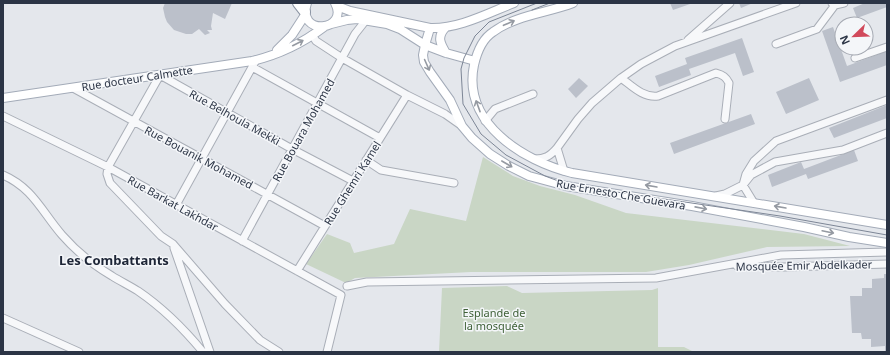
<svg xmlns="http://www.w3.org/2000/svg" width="890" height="355" font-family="'Noto Sans',sans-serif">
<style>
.green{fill:#c9d6c5}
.building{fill:#bbc0ca}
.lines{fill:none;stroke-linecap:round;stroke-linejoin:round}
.minor-casing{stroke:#a9aeb7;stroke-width:9}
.major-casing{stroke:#a3abb8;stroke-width:10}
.highway-casing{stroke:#8b94a3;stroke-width:12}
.minor{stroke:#f7f8fa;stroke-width:7}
.major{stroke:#fff;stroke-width:8}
.highway{stroke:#fff;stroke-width:10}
.tram{stroke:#7d8696;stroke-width:1}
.oneway{stroke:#959aa2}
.labels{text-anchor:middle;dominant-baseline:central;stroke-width:3;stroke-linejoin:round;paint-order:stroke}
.street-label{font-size:11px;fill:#2b3445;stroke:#f4f6f9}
.park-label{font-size:11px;fill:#3f6138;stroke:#f4f6f9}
.quarter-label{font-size:13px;font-weight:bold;fill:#1d2536;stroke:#f4f6f9}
</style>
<rect width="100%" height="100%" fill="#e4e7ec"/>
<path class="green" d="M 483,157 L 513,176 L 540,186 L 575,195 L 626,213 L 804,234 L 850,246 L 767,247 L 689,265 L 646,272 L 471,272 L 355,278 L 346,283 L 306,264 L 327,234 L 350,243 L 354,253 L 394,244 L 410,209 L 466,221 Z
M 507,286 L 522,293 L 652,290 L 658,288 L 658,347 L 684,347 L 694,352 L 439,352 L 442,288 Z"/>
<path class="building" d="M 165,3 L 232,3 L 225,19 L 213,13 L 211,26 L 212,30 L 207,30 L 210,33 L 205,35 L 199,29 L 192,34 L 186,34 L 174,30 L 167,22 L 165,17 L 163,8 Z
M 670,3 L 693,3 L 673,10 Z
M 739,3 L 753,3 L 741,8 Z
M 865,3 L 887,3 L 887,7 L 857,18 L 853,8 Z
M 833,27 L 847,66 L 887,51 L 887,65 L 840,82 L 822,31 Z
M 742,38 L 754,72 L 743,76 L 735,53 L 689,69 L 691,75 L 659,87 L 655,76 L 687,64 L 685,58 Z
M 579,78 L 588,86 L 576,98 L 568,89 Z
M 809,78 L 819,100 L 786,114 L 776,92 Z
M 887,105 L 887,118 L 834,138 L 829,128 Z
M 751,114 L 755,124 L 674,154 L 670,143 Z
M 854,150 L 858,161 L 808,179 L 806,174 L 772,187 L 768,175 L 801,162 L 804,169 Z
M 884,274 L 887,274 L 887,352 L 885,352 L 885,346 L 871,347 L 871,339 L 862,339 L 861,333 L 852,333 L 850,296 L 862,296 L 862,288 L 872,288 L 872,279 L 884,278 Z"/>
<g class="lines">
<defs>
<path id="minor" d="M 832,3 L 835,5 L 844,3
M 312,35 L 316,41 L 342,58 L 407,95 L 445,114 L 462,126
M 688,40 L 730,3
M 776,44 L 817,29 L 835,5
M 855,58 L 887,47
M 252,67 L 380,138
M 621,78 C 632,86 643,98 658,96 L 716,73 C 723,75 726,77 729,83 L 725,119
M 73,88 L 325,226
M 3,116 L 108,167 L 341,295 L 327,352
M 485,121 L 495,109 L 533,94
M 557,148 L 578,119 L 592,103 L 621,78 L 641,64 L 675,46 L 796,3
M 535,159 C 545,159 550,156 557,148 L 564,171
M 366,160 L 381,170 L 454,183
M 3,175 C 33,188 42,212 62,235 C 76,251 93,265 112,276 C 120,281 130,286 138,291 C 163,308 184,329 203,352
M 716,196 L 725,194 L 743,185 L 751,175 L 775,162 L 843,150 L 887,133
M 754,203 L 743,185 L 746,174 L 754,161 L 776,141 L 887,100
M 176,205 L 256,60
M 242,241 L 355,34 L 366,20
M 174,248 L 210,352
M 737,266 L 784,267 L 887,264
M 297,271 L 407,95
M 347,286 L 367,282 L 656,278 L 781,255 L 887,252
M 3,318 L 79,352
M 279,352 L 260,340 L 225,304 L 173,244 L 161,236 L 110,183 L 107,174 L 108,167 L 160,75 L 292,149 L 353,181"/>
<path id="major" d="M 307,3 C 296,37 350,31 335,3
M 573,3 C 547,13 516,15 493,32 C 482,39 477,52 474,65 C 462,123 523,161 572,173 L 887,225
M 337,6 L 350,11 L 430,28 C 459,29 488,13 514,3
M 331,24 L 347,20 L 357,19 L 387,24 L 400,29 L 425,45 L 446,53 L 475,61
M 430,28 L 425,45 L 423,55 L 424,62 L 430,72 L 450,100 L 462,126 L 472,138 L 490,154 L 509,166 L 529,176 L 566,186 L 692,206 L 804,227 L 849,237 L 887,243
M 445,28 C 437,37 440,43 446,53
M 277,50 L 292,35 L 305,15
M 3,98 L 252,61 C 278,55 304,42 324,27"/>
<path id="highway" d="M 298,3 L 305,12"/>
</defs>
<use href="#minor" class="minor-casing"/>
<use href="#major" class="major-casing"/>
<use href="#highway" class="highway-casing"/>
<use href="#minor" class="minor"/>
<use href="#major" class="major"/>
<use href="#highway" class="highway"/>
<path class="tram" d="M 537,3 L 489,22 L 475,36 L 464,58 L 461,69 L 463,104 L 481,134 L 506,155 L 545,176 L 569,185 L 780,216 L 887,235
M 532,10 L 550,3"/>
</g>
<defs><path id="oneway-shaft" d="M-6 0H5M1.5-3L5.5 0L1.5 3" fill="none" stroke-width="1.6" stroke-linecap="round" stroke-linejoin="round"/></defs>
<g class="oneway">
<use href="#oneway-shaft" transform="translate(509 23) rotate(-23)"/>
<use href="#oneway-shaft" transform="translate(298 43) rotate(-27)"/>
<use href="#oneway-shaft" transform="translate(427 65) rotate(66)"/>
<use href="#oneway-shaft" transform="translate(478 106) rotate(-110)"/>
<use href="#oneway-shaft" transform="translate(507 164) rotate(30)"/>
<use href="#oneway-shaft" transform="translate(651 186) rotate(-170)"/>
<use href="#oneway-shaft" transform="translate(780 207) rotate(-170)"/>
<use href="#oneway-shaft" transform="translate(701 208) rotate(11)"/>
<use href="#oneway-shaft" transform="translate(828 232) rotate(12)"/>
</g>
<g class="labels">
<g class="street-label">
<text transform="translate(137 78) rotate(-9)">Rue docteur Calmette</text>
<text transform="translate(235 117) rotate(29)">Rue Belhoula Mekki</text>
<text transform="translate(303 130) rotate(-61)">Rue Bouara Mohamed</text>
<text transform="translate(199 157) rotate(28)">Rue Bouanik Mohamed</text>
<text transform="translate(352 183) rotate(-58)">Rue Ghemri Kamel</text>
<text transform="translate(621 194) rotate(10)">Rue Ernesto Che Guevara</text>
<text transform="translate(173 203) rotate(29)">Rue Barkat Lakhdar</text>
<text transform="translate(804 265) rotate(-1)">Mosquée Emir Abdelkader</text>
</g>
<g class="park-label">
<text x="494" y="312">Esplande de<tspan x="494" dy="13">la mosquée</tspan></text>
</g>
<g class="quarter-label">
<text x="114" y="260">Les Combattants</text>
</g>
</g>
<rect width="890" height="355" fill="none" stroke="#2b3445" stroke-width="8"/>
<g transform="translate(854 36) rotate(247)"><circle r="19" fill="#f4f6f9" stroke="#a4a8b1"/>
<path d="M0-3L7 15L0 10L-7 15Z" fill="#d1495b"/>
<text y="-6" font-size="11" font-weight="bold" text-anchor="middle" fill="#2b3445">N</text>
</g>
</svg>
